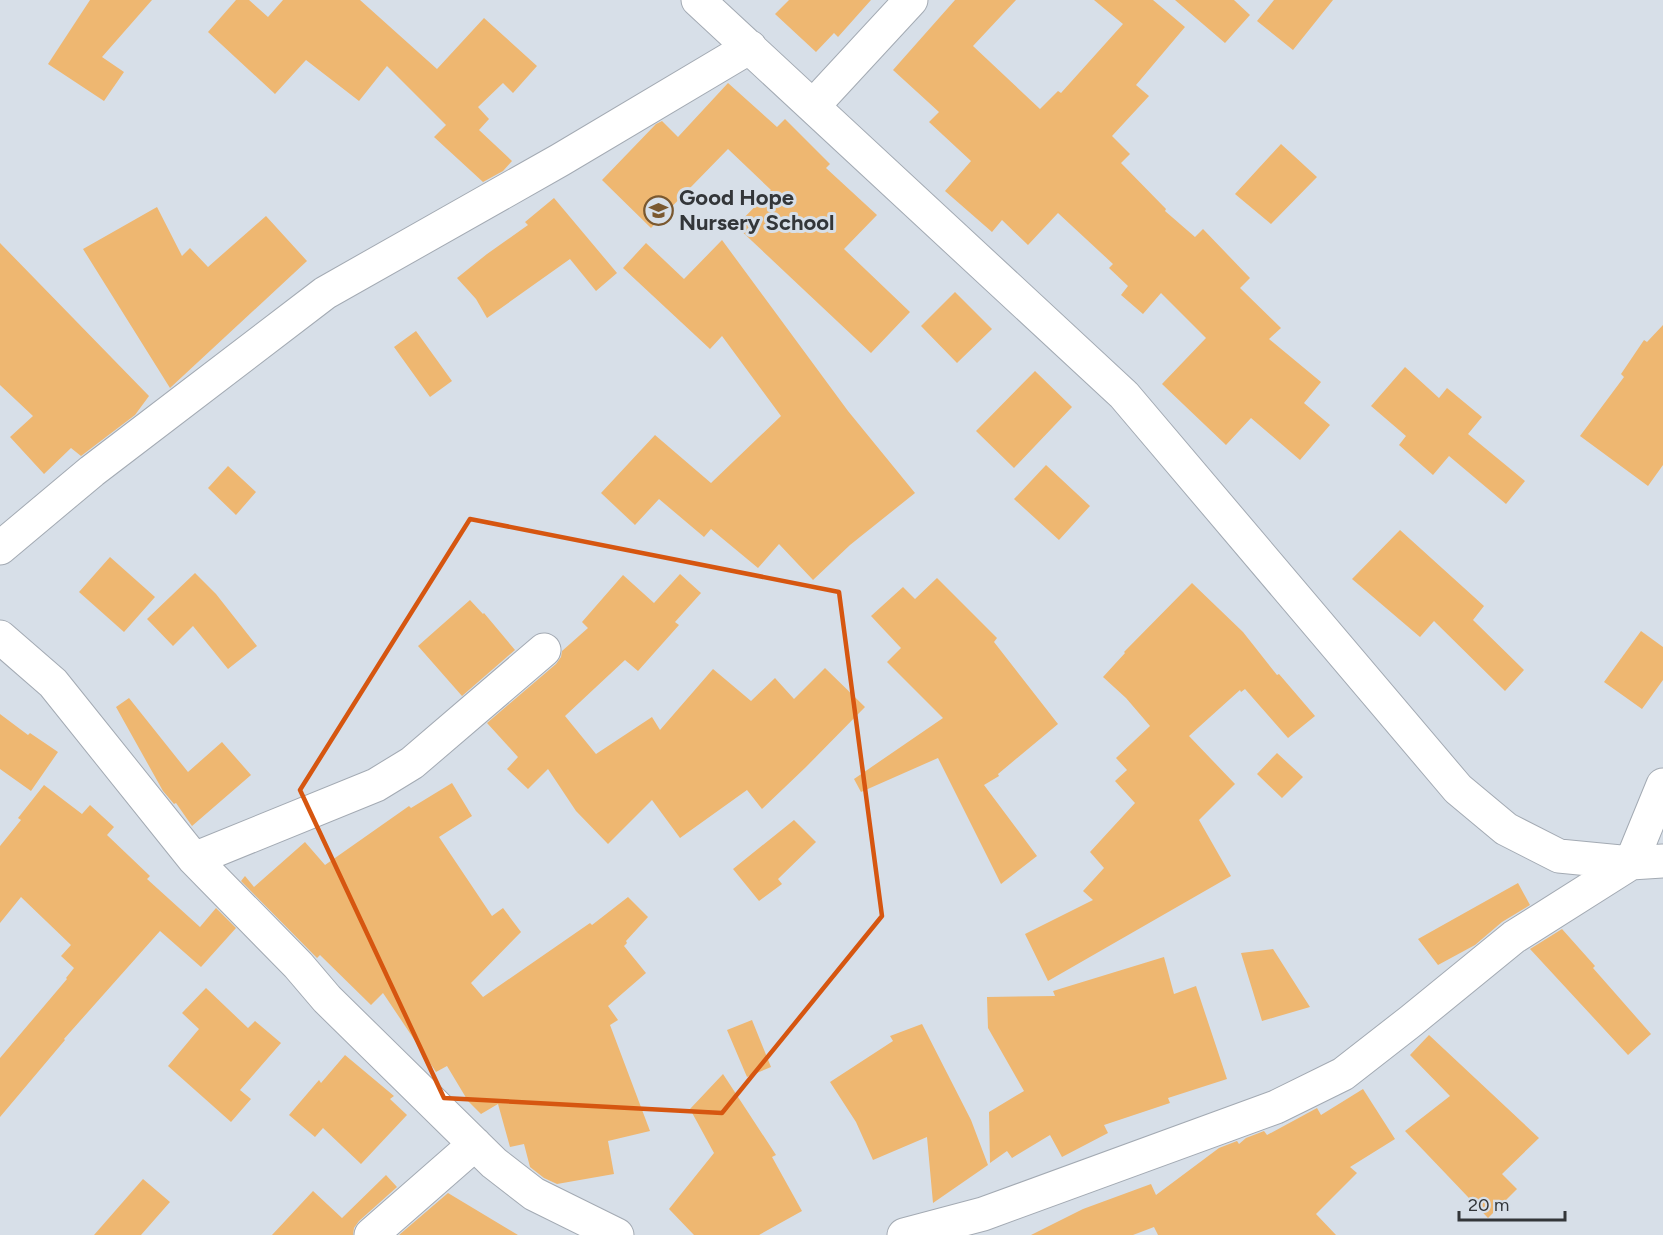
<svg xmlns="http://www.w3.org/2000/svg" width="1663" height="1235" font-family="Figtree,sans-serif">
<style>
.building{fill:#eeb771}
.lines{fill:none;stroke-linecap:round;stroke-linejoin:round}
.minor-casing{stroke:#a3aab3;stroke-width:35}
.minor{stroke:#fff;stroke-width:33}
.marked{fill:none;stroke:#d65610;stroke-width:4.5;stroke-linejoin:round}
.labels{text-anchor:middle;dominant-baseline:central;stroke-width:6;stroke-linejoin:round;paint-order:stroke}
.poi-label{font-size:22px;font-weight:bold;fill:#333639;stroke:#d7dfe8;text-anchor:start}
</style>
<rect width="100%" height="100%" fill="#d7dfe8"/>
<path class="building" d="M 90,0 L 152,0 L 102,57 L 124,72 L 104,101 L 48,64 Z
M 236,0 L 249,0 L 268,17 L 283,0 L 360,0 L 437,69 L 484,18 L 537,66 L 513,93 L 503,83 L 478,107 L 489,119 L 479,130 L 512,161 L 503,171 L 483,182 L 434,137 L 446,125 L 387,66 L 359,101 L 306,60 L 275,94 L 208,32 Z
M 789,0 L 871,0 L 838,37 L 834,33 L 816,52 L 775,14 Z
M 955,0 L 1016,0 L 973,46 L 1040,109 L 1058,91 L 1061,93 L 1123,24 L 1094,0 L 1153,0 L 1185,27 L 1136,85 L 1149,96 L 1112,136 L 1130,154 L 1121,163 L 1166,209 L 1165,211 L 1195,237 L 1203,229 L 1250,278 L 1240,288 L 1281,328 L 1269,339 L 1321,382 L 1304,403 L 1330,425 L 1300,460 L 1251,418 L 1226,445 L 1162,384 L 1206,338 L 1161,293 L 1143,314 L 1121,295 L 1128,286 L 1109,268 L 1113,264 L 1058,213 L 1028,245 L 1002,220 L 992,232 L 945,191 L 971,161 L 929,122 L 939,112 L 893,70 Z
M 1175,0 L 1234,0 L 1250,15 L 1225,43 Z
M 1274,0 L 1333,0 L 1293,50 L 1257,21 Z
M 728,83 L 777,127 L 785,119 L 830,164 L 826,168 L 877,215 L 844,249 L 910,312 L 871,353 L 736,226 L 771,190 L 728,149 L 651,228 L 602,180 L 656,124 L 662,121 L 678,137 Z
M 1281,144 L 1317,177 L 1271,224 L 1235,194 Z
M 554,198 L 617,273 L 596,291 L 570,259 L 487,318 L 476,299 L 457,278 L 487,254 L 528,225 L 525,222 Z
M 157,207 L 182,256 L 190,248 L 208,267 L 266,216 L 307,261 L 170,388 L 83,249 Z
M 722,240 L 848,411 L 915,493 L 850,545 L 813,580 L 779,544 L 758,568 L 711,529 L 704,537 L 659,499 L 635,525 L 601,493 L 655,435 L 711,483 L 781,416 L 722,336 L 710,349 L 623,268 L 646,243 L 684,279 Z
M 0,243 L 149,396 L 135,415 L 81,456 L 71,448 L 44,474 L 10,437 L 33,416 L 0,385 Z
M 955,292 L 992,329 L 957,363 L 921,326 Z
M 1663,325 L 1663,465 L 1648,486 L 1580,436 L 1624,377 L 1621,374 L 1644,340 L 1647,342 Z
M 416,331 L 452,381 L 430,397 L 394,347 Z
M 1405,367 L 1439,398 L 1447,388 L 1482,417 L 1468,434 L 1525,481 L 1506,504 L 1449,456 L 1433,475 L 1399,445 L 1406,436 L 1371,406 Z
M 1035,371 L 1072,407 L 1014,468 L 976,431 Z
M 1046,465 L 1090,506 L 1059,540 L 1014,499 Z
M 228,466 L 256,492 L 236,515 L 208,488 Z
M 1400,530 L 1484,606 L 1473,620 L 1524,670 L 1505,691 L 1434,621 L 1420,637 L 1352,579 Z
M 110,557 L 155,597 L 124,632 L 79,592 Z
M 195,573 L 216,594 L 257,646 L 228,669 L 193,626 L 173,646 L 147,619 Z
M 680,574 L 701,593 L 675,622 L 679,625 L 638,671 L 625,660 L 565,716 L 596,754 L 652,717 L 660,730 L 713,669 L 751,701 L 775,678 L 794,699 L 825,668 L 865,707 L 806,767 L 762,809 L 747,790 L 680,838 L 652,800 L 608,844 L 576,811 L 548,769 L 528,789 L 507,769 L 518,757 L 487,723 L 556,664 L 561,657 L 562,651 L 588,628 L 582,622 L 623,575 L 654,603 Z
M 937,578 L 997,638 L 994,642 L 1058,724 L 998,774 L 999,776 L 984,785 L 1037,856 L 1001,884 L 938,758 L 861,792 L 854,779 L 943,718 L 887,662 L 901,648 L 871,616 L 903,587 L 915,599 Z
M 1192,583 L 1243,632 L 1277,675 L 1279,674 L 1315,716 L 1288,738 L 1245,689 L 1241,692 L 1240,690 L 1189,736 L 1235,784 L 1199,820 L 1231,876 L 1048,981 L 1025,934 L 1093,900 L 1083,891 L 1104,868 L 1090,852 L 1135,803 L 1115,781 L 1127,770 L 1116,758 L 1150,726 L 1126,698 L 1103,677 L 1125,653 L 1124,652 Z
M 470,600 L 483,614 L 484,613 L 515,650 L 462,696 L 418,646 Z
M 1641,631 L 1663,647 L 1663,680 L 1642,709 L 1604,682 Z
M 129,698 L 188,772 L 222,742 L 251,775 L 192,826 L 176,803 L 174,804 L 163,791 L 116,707 Z
M 0,714 L 28,735 L 30,733 L 58,752 L 31,791 L 0,769 Z
M 1277,753 L 1303,777 L 1282,798 L 1257,774 Z
M 452,783 L 472,816 L 439,837 L 492,916 L 503,908 L 521,932 L 471,983 L 483,997 L 590,923 L 592,925 L 628,897 L 648,917 L 626,941 L 627,943 L 624,946 L 646,973 L 608,1006 L 618,1020 L 610,1025 L 650,1131 L 608,1141 L 614,1174 L 557,1184 L 544,1178 L 530,1167 L 524,1144 L 510,1147 L 498,1104 L 481,1114 L 468,1101 L 447,1066 L 436,1072 L 383,993 L 371,1005 L 320,955 L 317,958 L 241,881 L 245,876 L 254,887 L 305,842 L 325,865 L 409,806 L 411,808 Z
M 44,785 L 82,814 L 90,805 L 114,827 L 107,835 L 150,876 L 147,879 L 200,927 L 216,908 L 236,928 L 201,967 L 160,931 L 64,1039 L 65,1040 L 0,1117 L 0,1058 L 67,979 L 66,978 L 74,968 L 61,956 L 71,945 L 21,897 L 0,923 L 0,846 L 21,820 L 18,818 Z
M 794,820 L 816,842 L 778,879 L 782,884 L 759,901 L 733,869 Z
M 1518,883 L 1530,905 L 1502,922 L 1475,945 L 1438,965 L 1418,939 Z
M 1562,929 L 1595,966 L 1593,968 L 1651,1034 L 1628,1055 L 1530,949 Z
M 1273,949 L 1310,1007 L 1262,1021 L 1241,953 Z
M 1164,957 L 1174,994 L 1196,986 L 1227,1079 L 1168,1098 L 1170,1103 L 1104,1125 L 1108,1133 L 1062,1157 L 1050,1135 L 1012,1158 L 1007,1151 L 990,1163 L 989,1112 L 1024,1091 L 988,1028 L 987,997 L 1055,996 L 1053,991 Z
M 206,988 L 248,1028 L 255,1021 L 281,1043 L 240,1090 L 251,1099 L 231,1122 L 168,1066 L 199,1029 L 182,1013 Z
M 752,1020 L 771,1067 L 747,1077 L 727,1030 Z
M 922,1024 L 971,1120 L 988,1165 L 933,1203 L 927,1137 L 873,1160 L 856,1122 L 830,1082 L 893,1041 L 890,1036 Z
M 1429,1035 L 1539,1138 L 1502,1174 L 1517,1189 L 1488,1218 L 1405,1131 L 1450,1096 L 1410,1055 Z
M 345,1055 L 394,1096 L 390,1099 L 407,1115 L 361,1164 L 323,1128 L 315,1137 L 289,1115 L 319,1080 L 321,1083 Z
M 723,1074 L 776,1155 L 772,1157 L 802,1211 L 759,1235 L 694,1235 L 669,1209 L 714,1153 L 690,1109 Z
M 1363,1089 L 1395,1139 L 1350,1167 L 1357,1173 L 1316,1214 L 1336,1235 L 1158,1235 L 1154,1227 L 1133,1235 L 1031,1235 L 1083,1209 L 1151,1184 L 1156,1195 L 1219,1148 L 1237,1141 L 1239,1144 L 1246,1138 L 1264,1131 L 1267,1135 L 1317,1108 L 1321,1115 Z
M 386,1175 L 397,1187 L 359,1221 L 354,1228 L 353,1235 L 272,1235 L 313,1191 L 342,1218 Z
M 143,1179 L 170,1202 L 141,1235 L 94,1235 Z
M 448,1193 L 518,1235 L 399,1235 Z"/>
<g class="lines">
<defs>
<path id="minor" d="M 698,0 L 1124,395 L 1458,789 L 1506,829 L 1559,856 L 1631,863 L 1663,861
M 813,106 L 911,0
M 0,548 L 92,471 L 325,293 L 560,160 L 750,47
M 0,637 L 53,683 L 194,859 L 298,965 L 327,999 L 494,1163 L 534,1194 L 617,1235
M 194,859 L 376,785 L 412,763 L 544,650
M 371,1235 L 475,1144
M 904,1235 L 983,1214 L 1276,1107 L 1343,1074 L 1411,1021 L 1514,937 L 1631,863 L 1663,785"/>
</defs>
<use href="#minor" class="minor-casing"/>
<use href="#minor" class="minor"/>
</g>
<path class="marked" d="M 470,519 L 839,592 L 882,916 L 722,1113 L 444,1098 L 300,790 Z"/>
<defs>
<symbol id="school-ring" viewBox="-11 -11 22 22"><circle r="9.5" fill="#d7dfe8" stroke="#7a582f" stroke-width="1.5"/><path d="M0-5L7-2L0 1L-7-2ZM-4 1L0 2.5L4 1V4Q0 6-4 4Z" fill="#7a582f"/></symbol>
</defs>
<g fill-rule="evenodd">
<use href="#school-ring" x="642" y="194" width="33" height="33"/>
</g>
<g class="labels">
<g class="poi-label">
<text x="679" y="197">Good Hope<tspan x="679" dy="25">Nursery School</tspan></text>
</g>
</g>
<path d="M1459 1211v9h106v-9" fill="none" stroke="#333639" stroke-width="3"/>
<text x="1468" y="1211" font-size="18" fill="#333639" stroke="#d7dfe8" stroke-width="4.5" paint-order="stroke">20 m</text>
</svg>
